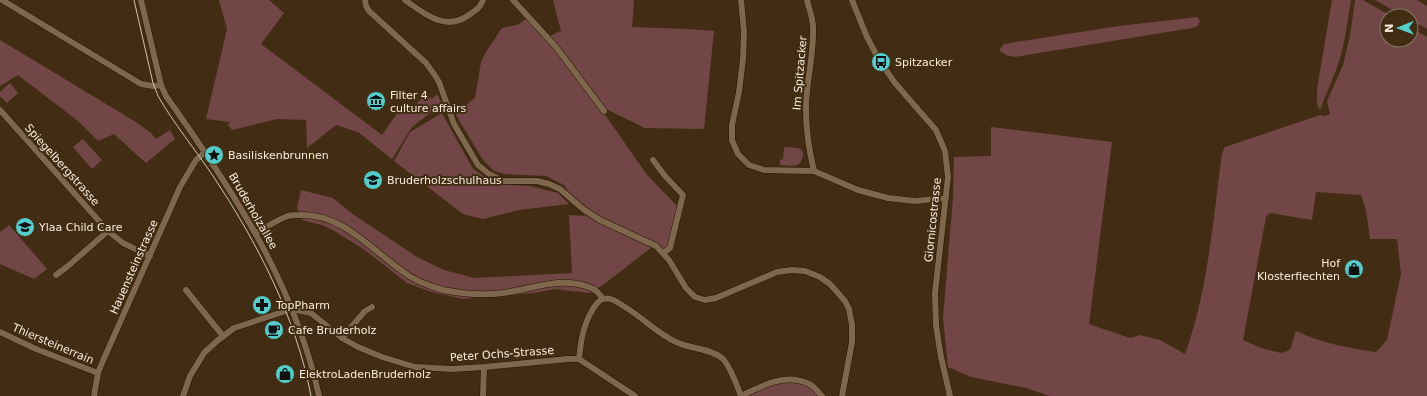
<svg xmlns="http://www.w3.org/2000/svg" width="1427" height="396" font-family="'DejaVu Sans',sans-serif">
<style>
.green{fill:#724646;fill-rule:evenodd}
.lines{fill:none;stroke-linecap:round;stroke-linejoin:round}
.minor-casing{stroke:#281500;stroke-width:7}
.minor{stroke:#7f674e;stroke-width:6}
.tram{stroke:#d2c3b2;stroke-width:1}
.labels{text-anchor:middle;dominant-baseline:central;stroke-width:4;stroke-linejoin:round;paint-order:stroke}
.poi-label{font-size:11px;fill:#f9ecdd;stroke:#422d14;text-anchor:start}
.street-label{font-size:11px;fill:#f9ecdd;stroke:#422d14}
</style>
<rect width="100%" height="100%" fill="#422d14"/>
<path class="green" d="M 219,0 L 269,0 L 284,13 L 261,44 L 382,135 L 405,102 L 414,107 L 425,94 L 432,99 L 437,94 L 442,104 L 412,127 L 392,159 L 358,132 L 336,125 L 307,148 L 306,120 L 277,119 L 232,130 L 228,125 L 230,122 L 206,119 L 227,29 Z
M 553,0 L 634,0 L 632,27 L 687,29 L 714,31 L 704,129 L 645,128 L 604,108 L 550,36 L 561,31 Z
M 1332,0 L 1351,0 C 1347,23 1345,47 1336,70 C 1331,83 1325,97 1320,110 L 1317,104 L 1317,89 Z
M 1355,0 L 1363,0 L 1391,16 L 1387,16 L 1387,40 L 1411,40 L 1411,28 L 1427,37 L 1427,396 L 1050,396 L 1026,388 L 971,377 L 948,367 L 943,318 L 953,197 L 954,157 L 991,156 L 991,127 L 1112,142 L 1089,324 L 1130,338 L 1140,335 L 1160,340 L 1185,354 C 1208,291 1213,220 1222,153 L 1225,147 L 1320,115 L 1325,116 L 1330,114 L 1327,101 L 1343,65 L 1350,36 ZM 1316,192 L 1361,195 L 1366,210 L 1370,239 L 1397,239 L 1401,274 L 1387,340 L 1376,352 C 1348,348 1321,343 1296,331 L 1290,350 L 1281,353 L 1261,348 L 1243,340 L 1266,217 L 1270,213 L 1312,220 Z
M 1375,0 L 1417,0 L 1427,6 L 1427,29 L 1411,20 L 1411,16 L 1403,16 Z
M 1197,17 L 1200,20 L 1198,26 L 1192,28 L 1015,57 L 1006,55 L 999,50 L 1004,44 L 1119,26 Z
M 526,19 L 553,47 L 599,106 L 647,175 L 680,209 L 670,248 L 663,253 L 652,247 L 603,285 L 590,293 L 555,289 L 533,293 L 463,299 L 432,292 L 407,283 L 365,250 L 331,229 L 322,225 L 302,220 L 297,207 L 301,190 L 333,198 L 354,215 L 417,257 L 444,270 L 474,278 L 572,273 L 569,215 L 585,216 L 564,185 L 546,176 L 505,174 L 494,171 L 483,160 L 457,117 L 452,104 L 466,105 L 475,98 L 481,62 L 486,52 L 502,28 L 517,25 Z
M 0,40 L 136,122 L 150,132 L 156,139 L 170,130 L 175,139 L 146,163 L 114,134 L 98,141 L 78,121 L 18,75 L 0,86 Z
M 10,83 L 18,93 L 7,103 L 0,96 L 0,92 Z
M 442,113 L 473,169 L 496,184 L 529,186 L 558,193 L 569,204 L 519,210 L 483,219 L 463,214 L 394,161 L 410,132 Z
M 83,139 L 102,160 L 92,169 L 73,147 Z
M 784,147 L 799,148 L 803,152 C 803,169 793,166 780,165 L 780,160 L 783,159 Z
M 9,225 L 47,269 L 34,279 L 0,264 L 0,232 Z
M 779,380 L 812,386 L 822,396 L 741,396 Z"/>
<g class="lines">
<defs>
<path id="minor" d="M 2,0 L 141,84 L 153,86 L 161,85
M 141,0 L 161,85 L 166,96 C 232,189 294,282 319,396
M 365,0 L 366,6 L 369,11 L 426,63 L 434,74 L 439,82 L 454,124 L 478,165 L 489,174 L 503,181 L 537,181 L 549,184 L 560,189 L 583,209 L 600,220 L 656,246 L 669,260 L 686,288 L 695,297 L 705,300 L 716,298 L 777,272 L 792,270 L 805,271 L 820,277 L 830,284 L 845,301 L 849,309 L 852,325 L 852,342 L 842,396
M 405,0 C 425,14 445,32 469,15 C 476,10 480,8 483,0
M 513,0 L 556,47 L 604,111
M 741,0 L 744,32 L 743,59 L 739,92 L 732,125 L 732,140 L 738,154 L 749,165 L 764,170 L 814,171 L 858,190 L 888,198 L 915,201 L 946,198
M 807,0 C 809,9 813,18 813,27 C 814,49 809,70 807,92 C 804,119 808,146 814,171
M 852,0 L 867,37 L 879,60 L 895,83 L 936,130 L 945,151 L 948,177 L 935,293 L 936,325 L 941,357 L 950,396
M 0,110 L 108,231 L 123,243 L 150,256
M 653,160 L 665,176 L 683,195 L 670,248 L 663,253
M 256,233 C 266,227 277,220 288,216 C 292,215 297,215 300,215 C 341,213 371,249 402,271 C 413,280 429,286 443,290 C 463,294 482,296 503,293 C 533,289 566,274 595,290 C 598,292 601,296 603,299
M 56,275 L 68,266 L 108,231
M 186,290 L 223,336
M 0,332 L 36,349 L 98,373
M 342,338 L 365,311 L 372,307
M 579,359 C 581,340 583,325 593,309 C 596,305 598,300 603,299 C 612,296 621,305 628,309 C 644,319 658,334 676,342 C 690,349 709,348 722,358 C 730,365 737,386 741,396
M 94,396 L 98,373 L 102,363 L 180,187 L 196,160 L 205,152
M 183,396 L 190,376 L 204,353 L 217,341 L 234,328 L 292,309 L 311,313 L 342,338 L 358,347 L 382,357 L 415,367 L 452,369 L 484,367 L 568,359 L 579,359 L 635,396
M 483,396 L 484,367
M 741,396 C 763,385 787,372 811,385 C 815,388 819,393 822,396"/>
</defs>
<use href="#minor" class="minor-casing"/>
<use href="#minor" class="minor"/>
<path class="tram" d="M 134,0 L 153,83 L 158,96 C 174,124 195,149 213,176 C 257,242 296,317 311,396"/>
</g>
<defs>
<symbol id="bus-disc" viewBox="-11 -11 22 22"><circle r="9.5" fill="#53cdcb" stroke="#422d14"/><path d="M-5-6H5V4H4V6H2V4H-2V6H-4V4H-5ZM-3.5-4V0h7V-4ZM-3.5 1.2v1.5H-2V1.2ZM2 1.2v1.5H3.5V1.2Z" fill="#111"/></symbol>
<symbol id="museum-disc" viewBox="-11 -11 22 22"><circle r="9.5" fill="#53cdcb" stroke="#422d14"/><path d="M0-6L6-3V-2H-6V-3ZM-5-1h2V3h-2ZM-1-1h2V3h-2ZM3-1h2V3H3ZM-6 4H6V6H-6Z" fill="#111"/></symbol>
<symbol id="sight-disc" viewBox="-11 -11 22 22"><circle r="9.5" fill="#53cdcb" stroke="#422d14"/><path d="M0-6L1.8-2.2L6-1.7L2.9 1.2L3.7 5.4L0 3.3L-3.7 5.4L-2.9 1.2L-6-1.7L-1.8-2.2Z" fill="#111"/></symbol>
<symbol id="school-disc" viewBox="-11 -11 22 22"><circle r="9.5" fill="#53cdcb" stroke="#422d14"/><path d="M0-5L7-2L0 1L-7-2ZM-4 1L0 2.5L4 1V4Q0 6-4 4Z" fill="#111"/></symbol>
<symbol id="shop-disc" viewBox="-11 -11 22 22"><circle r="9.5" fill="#53cdcb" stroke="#422d14"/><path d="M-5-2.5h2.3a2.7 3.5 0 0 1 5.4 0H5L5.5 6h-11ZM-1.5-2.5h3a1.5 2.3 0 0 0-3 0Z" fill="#111"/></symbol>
<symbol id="pharmacy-disc" viewBox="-11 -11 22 22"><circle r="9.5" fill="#53cdcb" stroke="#422d14"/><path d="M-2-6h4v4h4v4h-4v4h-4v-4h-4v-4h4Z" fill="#111"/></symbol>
<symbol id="cafe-disc" viewBox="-11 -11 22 22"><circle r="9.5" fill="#53cdcb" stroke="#422d14"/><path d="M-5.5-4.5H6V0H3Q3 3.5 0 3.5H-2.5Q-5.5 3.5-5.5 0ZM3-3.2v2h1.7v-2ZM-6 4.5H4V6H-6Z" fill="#111"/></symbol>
</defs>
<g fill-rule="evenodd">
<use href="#bus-disc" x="870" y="51" width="22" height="22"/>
<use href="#museum-disc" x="365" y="90" width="22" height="22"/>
<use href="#sight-disc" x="203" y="144" width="22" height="22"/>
<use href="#school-disc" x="362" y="169" width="22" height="22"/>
<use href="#school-disc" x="14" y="216" width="22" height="22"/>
<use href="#shop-disc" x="1343" y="258" width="22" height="22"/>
<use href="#pharmacy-disc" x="251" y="294" width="22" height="22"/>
<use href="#cafe-disc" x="263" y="319" width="22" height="22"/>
<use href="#shop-disc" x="274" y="363" width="22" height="22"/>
</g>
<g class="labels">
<g class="poi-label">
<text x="895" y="62">Spitzacker</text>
<text x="390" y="95">Filter 4<tspan x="390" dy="13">culture affairs</tspan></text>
<text x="228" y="155">Basiliskenbrunnen</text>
<text x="387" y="180">Bruderholzschulhaus</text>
<text x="39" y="227">Ylaa Child Care</text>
<text x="1340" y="263" text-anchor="end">Hof<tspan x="1340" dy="13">Klosterfiechten</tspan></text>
<text x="276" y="305">TopPharm</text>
<text x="288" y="330">Cafe Bruderholz</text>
<text x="299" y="374">ElektroLadenBruderholz</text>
</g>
<g class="street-label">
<text transform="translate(800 73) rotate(-85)">Im Spitzacker</text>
<text transform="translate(62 165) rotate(48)">Spiegelbergstrasse</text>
<text transform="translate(253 211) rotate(60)">Bruderholzallee</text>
<text transform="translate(933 220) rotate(-84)">Giornicostrasse</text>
<text transform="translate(134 267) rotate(-66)">Hauensteinstrasse</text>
<text transform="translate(53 344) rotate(23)">Thiersteinerrain</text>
<text transform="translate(502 354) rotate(-4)">Peter Ochs-Strasse</text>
</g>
</g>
<g transform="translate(1399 28) rotate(269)"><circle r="19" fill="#422d14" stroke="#8b7964"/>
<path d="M0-3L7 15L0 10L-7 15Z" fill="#53cdcb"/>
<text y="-6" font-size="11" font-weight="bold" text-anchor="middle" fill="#f9ecdd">N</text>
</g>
</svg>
